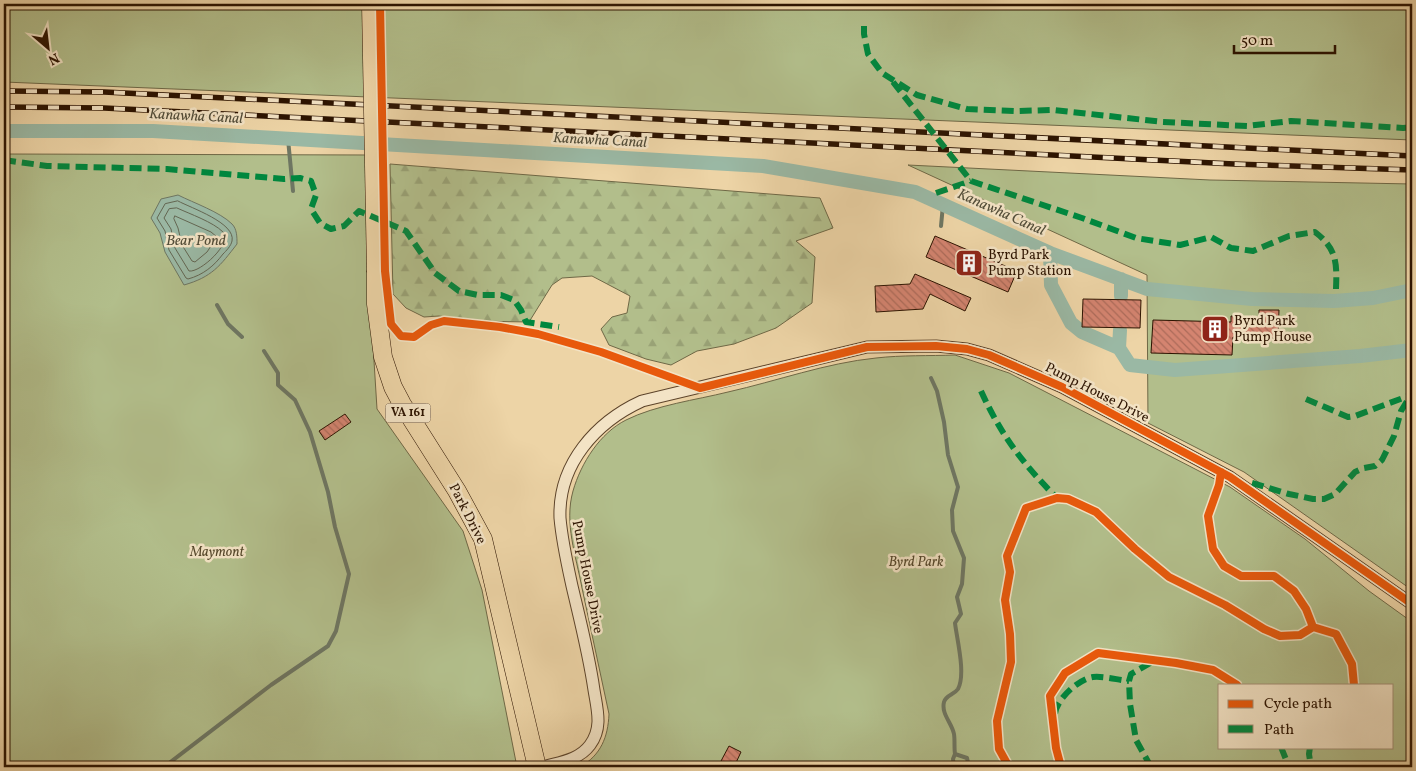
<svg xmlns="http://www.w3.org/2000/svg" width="1416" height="771" font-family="Vollkorn,serif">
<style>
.forest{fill:url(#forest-firs);stroke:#6f6846}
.green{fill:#b2be8b;stroke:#6f6846;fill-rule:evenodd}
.water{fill:#9ab8a4;stroke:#6e7662}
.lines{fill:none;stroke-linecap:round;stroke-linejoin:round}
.shore{stroke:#636652;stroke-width:1}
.stream{stroke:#6e7662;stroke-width:4}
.canal{stroke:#9ab8a4;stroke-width:14}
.building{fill:url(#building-back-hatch);stroke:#2c1300}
.minor-casing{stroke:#5c432a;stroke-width:13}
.primary-casing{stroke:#2c1300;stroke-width:19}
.minor{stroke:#f3e3c5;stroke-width:11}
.primary{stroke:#edd4a6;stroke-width:18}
.rail-casing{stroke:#2c1300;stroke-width:5.5}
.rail{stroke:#f3e3c5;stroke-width:4;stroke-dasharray:11;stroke-linecap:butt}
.primary-bridge-casing{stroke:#2c1300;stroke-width:19;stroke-linecap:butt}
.primary-bridge{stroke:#edd4a6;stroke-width:18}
.quiet{stroke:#00873e;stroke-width:6;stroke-dasharray:12 6;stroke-linecap:butt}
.cycleway-casing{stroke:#f3e3c5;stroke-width:11}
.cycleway{stroke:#e8590c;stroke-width:8}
.labels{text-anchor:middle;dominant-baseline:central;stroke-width:5;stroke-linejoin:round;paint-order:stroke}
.shield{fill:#f3e3c5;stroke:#68513b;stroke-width:1}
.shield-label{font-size:12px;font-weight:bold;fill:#2c1300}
.poi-label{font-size:14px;fill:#2c1300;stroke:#f3e3c5;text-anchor:start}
.street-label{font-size:14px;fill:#2c1300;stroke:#f3e3c5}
.park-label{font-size:14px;font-style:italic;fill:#54462a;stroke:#f3e3c5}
.water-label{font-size:15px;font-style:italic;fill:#524d39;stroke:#f3e3c5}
</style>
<defs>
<pattern id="forest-firs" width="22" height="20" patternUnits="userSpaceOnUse" patternTransform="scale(1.25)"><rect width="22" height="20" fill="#b2be8b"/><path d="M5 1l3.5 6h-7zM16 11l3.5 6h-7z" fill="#99a276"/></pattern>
<pattern id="building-back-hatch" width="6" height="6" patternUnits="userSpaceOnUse" patternTransform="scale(1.25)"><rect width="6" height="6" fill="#d48470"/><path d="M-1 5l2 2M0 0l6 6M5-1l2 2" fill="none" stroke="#ac6b5a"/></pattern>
</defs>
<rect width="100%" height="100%" fill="#edd4a6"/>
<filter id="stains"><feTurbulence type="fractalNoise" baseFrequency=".004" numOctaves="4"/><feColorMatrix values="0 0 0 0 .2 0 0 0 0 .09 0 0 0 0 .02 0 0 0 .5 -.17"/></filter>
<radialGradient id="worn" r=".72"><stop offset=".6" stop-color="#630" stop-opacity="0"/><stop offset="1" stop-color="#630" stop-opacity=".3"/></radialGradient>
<path class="forest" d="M 390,164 L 820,198 L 833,228 L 796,241 L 815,257 L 812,303 L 776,328 L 734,344 L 697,351 L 671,365 L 646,359 L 609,345 L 601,329 L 612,317 L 627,313 L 630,296 L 592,276 L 562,278 L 552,285 L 529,322 L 471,321 L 439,316 L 424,317 L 406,308 L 393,294 Z"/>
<path class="green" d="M 4,4 L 1394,4 L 1412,11 L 1412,140 L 4,82 Z
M 4,154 L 373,155 L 370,297 L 377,409 L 463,531 L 482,590 L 517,767 L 4,767 Z
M 908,165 L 1210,180 L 1412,184 L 1412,590 L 1244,472 L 1148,423 L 1147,275 Z
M 955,355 L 1009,373 L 1230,487 L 1305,539 L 1369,591 L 1412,622 L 1412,767 L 580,767 C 601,755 608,737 609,714 C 600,672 591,630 582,588 C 576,556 564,523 573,491 C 581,463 600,433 626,420 C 656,405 696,400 728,392 C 777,381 826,363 876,358 C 902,355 929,356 955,355 ZM 1220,685 L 1392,685 L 1392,747 L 1220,747 Z"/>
<path class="water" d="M 178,195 C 194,203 220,212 232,224 C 237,229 237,237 237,244 C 220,266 212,277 184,285 L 165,252 L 160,233 L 151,218 L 161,199 Z"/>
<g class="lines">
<path class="shore" d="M 178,201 C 191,208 236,223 232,241 C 231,246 226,251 223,254 C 214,266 203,275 188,279 L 186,278 L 169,250 L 165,231 L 157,218 L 165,204 Z
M 177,208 C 190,214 213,222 223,232 C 233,243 200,273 189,271 L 175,248 L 171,229 L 164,218 L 169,209 Z
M 175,216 L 211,232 L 217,237 L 207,252 L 195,262 L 192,261 L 182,245 L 178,228 L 174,219 Z"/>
<path class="stream" d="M 288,139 L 293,191
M 941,226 L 943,205
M 217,305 L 228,324 L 242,337
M 931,378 L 937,391 L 944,422 L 948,455 L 958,487 L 952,510 L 953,531 L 964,558 L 962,584 L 957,597 L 961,614 L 955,623 C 957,640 966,674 958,689 C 954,695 946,695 944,702 C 941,714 952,723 954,734 C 955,740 954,748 955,754 L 967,758 L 969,767
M 164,767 L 271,685 L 328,646 L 336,631 L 349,574 L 335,527 L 328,492 L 310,432 L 295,400 L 278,385 L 278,373 L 264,351
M 954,767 L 953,759 L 955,754"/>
<path class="canal" d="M 4,131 L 153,131 L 763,166 L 915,192 L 1050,253 L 1051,285 L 1071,323 L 1082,332 L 1119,348 L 1130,365 L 1175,370 L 1360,356 L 1412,350
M 1050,253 L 1147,289 L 1252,299 L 1334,301 L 1373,298 L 1412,290
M 1121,296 L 1121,279
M 1119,348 L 1120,330"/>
</g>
<path class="building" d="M 935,236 L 1017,271 L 1008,292 L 926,257 Z
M 915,274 L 971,298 L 965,311 L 930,294 L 923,309 L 876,312 L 875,286 L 910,284 Z
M 1083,299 L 1141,300 L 1140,328 L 1082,327 Z
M 1259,310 L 1279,310 L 1278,338 L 1233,337 L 1232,355 L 1151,353 L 1153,320 L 1231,322 L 1231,316 L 1259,317 Z
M 345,414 L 351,422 L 325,440 L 319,431 Z
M 729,746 L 741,752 L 734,767 L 721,761 Z"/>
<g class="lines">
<defs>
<path id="minor" d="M 543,767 C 560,762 579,760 590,745 C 603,728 597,709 594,690 C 589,655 580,620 572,586 C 567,563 562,541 560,518 C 558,464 596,422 642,401 L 867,347 L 936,346 L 967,349 L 989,355 L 1062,387 L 1230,477 L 1412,604"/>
<path id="primary" d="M 376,272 L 376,304 L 383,357 L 393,387 L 402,404 L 457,491 L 483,539 L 537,767"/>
</defs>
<use href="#minor" class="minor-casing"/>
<use href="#primary" class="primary-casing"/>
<use href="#minor" class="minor"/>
<use href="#primary" class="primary"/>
<defs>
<path id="rail" d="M 4,91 L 104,92 L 1412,156
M 4,107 L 104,108 L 1234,164 L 1412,170"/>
</defs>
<use href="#rail" class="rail-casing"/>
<use href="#rail" class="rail"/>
<defs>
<path id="primary-bridge" d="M 371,4 L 376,272"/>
</defs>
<use href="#primary-bridge" class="primary-bridge-casing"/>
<use href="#primary-bridge" class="primary-bridge"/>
<path class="quiet" d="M 864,26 L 864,34 L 868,54 L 882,73 L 917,95 L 967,109 L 1016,111 L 1054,110 L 1163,122 L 1247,126 L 1291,121 L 1403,128 L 1412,127
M 893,82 L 971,181 L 1082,218 L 1136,238 L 1180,245 L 1211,237 L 1231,248 L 1253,251 L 1289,236 L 1315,232 C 1337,249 1337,263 1336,289
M 4,160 L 47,166 L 167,169 L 284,179 L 300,178 L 311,181 L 316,195 L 311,209 L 320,223 L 331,229 L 344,226 L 359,211 L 406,231 L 435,273 L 459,291 L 478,295 L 501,295 L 514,300 L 521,310 L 526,322 L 559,327
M 936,193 L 971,181
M 981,391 C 1001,435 1023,464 1057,498
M 1306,399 L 1348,417 L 1355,416 L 1411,395
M 1252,483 L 1289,494 L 1313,499 L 1324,499 L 1335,494 L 1355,472 L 1364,468 L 1375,466 L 1382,460 L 1394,436 L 1401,411 L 1411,395
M 1055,714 C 1056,700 1078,679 1093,677 C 1104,676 1118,680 1129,681
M 1281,747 L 1289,767
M 1310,747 L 1309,754 L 1311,767
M 1151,767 L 1136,740 L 1130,704 L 1129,681 L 1131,674 L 1152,662"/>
<defs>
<path id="cycleway" d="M 380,4 L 385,271 L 391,324 L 401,336 L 414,337 L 431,325 L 444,321 L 500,327 L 538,334 L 601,352 L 700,388 L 867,347 L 936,346 L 967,349 L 989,355 L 1062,387 L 1230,477 L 1412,604
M 1221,472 L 1219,485 L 1208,516 L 1213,549 L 1224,566 L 1241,576 L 1274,576 L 1294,591 L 1306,609 L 1313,627
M 1009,767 L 999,749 L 997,721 L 1011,662 L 1010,634 L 1005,600 L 1010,572 L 1007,556 L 1026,508 L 1057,498 L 1068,499 L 1096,512 L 1135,549 L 1169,577 L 1225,605 L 1264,629 L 1280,636 L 1300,635 L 1313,627 L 1336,634 L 1352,664 L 1354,685
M 1061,767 L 1056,748 L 1050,696 L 1065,673 L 1098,653 L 1176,663 L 1213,670 L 1237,685"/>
</defs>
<use href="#cycleway" class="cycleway-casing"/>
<use href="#cycleway" class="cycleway"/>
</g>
<defs>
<symbol id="building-square" viewBox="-11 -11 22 22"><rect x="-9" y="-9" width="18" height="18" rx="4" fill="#8f2418" stroke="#f3e3c5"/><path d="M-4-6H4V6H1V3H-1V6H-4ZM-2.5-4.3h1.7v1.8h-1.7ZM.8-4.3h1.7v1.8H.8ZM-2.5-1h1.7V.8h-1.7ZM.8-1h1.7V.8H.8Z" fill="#fff"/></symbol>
</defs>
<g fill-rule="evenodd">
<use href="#building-square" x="953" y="247" width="32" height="32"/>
<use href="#building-square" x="1199" y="313" width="32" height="32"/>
</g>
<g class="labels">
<rect class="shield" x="385.5" y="403.5" width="45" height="19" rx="4"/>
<g class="shield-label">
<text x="408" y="413">VA 161</text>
</g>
<g class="poi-label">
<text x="988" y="255">Byrd Park<tspan x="988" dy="16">Pump Station</tspan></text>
<text x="1234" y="321">Byrd Park<tspan x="1234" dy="16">Pump House</tspan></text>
</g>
<g class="street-label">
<text transform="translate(1097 393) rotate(27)">Pump House Drive</text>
<text transform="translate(467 514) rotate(63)">Park Drive</text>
<text transform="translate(587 577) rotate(79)">Pump House Drive</text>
</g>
<g class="park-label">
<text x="217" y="552">Maymont</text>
<text x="916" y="562">Byrd Park</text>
</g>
<g class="water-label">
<text transform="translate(196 117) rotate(3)">Kanawha Canal</text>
<text transform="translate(600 141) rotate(3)">Kanawha Canal</text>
<text transform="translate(1001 213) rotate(24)">Kanawha Canal</text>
<text x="196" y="241">Bear Pond</text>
</g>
</g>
<rect width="1416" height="771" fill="none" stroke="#edd4a6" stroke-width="20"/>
<rect x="5" y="5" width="1406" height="761" fill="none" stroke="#2c1300" stroke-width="2.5"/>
<rect x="10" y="10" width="1396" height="751" fill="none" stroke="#2c1300"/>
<rect x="1218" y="684" width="175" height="65" fill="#f3e3c5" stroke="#a39076"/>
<rect x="1228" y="700" width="25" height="8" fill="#e8590c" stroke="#a39076"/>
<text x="1264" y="708" font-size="15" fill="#2c1300">Cycle path</text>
<rect x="1228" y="725" width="25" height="8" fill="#00873e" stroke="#a39076"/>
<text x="1264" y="734" font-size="15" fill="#2c1300">Path</text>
<g transform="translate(48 48) rotate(152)" stroke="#f3e3c5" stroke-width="4" paint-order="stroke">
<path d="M0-4L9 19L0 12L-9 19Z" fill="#2c1300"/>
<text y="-8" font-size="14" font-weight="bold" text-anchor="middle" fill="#2c1300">N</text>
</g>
<path d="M1234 45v8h101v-8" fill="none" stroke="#2c1300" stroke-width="2.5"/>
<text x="1241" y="45" font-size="15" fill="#2c1300" stroke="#f3e3c5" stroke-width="4" paint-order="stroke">50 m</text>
<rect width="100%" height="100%" filter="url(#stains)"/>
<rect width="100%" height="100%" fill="url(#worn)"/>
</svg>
